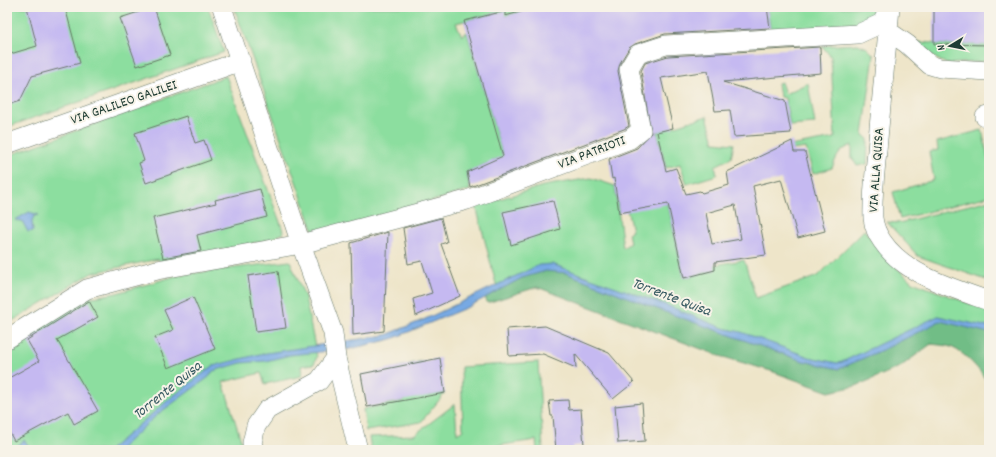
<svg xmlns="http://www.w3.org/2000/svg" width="996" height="457" font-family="Dekko,sans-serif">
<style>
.green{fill:#8cde9f;stroke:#568e6a}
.forest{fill:#71bd86;stroke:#487d5d}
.water{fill:#77a9e3;stroke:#4b738c}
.building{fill:#c5b9f1;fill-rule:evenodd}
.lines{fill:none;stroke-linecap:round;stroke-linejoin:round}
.minor-casing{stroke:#677868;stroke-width:20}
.minor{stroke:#fff;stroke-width:19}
.labels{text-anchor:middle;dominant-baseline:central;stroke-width:4;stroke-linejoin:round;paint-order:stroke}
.street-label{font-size:14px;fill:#1f3d34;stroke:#f7f3e8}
.water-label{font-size:15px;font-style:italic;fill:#355860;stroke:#f7f3e8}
</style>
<rect width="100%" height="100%" fill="#f7f3e8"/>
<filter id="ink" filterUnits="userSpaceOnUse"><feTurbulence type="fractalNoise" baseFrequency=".025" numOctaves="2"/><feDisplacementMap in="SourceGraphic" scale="8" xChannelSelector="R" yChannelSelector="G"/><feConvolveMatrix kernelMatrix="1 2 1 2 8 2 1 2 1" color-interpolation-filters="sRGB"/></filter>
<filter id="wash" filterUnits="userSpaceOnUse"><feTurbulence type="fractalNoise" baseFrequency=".012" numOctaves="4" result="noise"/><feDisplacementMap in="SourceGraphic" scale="16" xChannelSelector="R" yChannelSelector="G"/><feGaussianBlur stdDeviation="0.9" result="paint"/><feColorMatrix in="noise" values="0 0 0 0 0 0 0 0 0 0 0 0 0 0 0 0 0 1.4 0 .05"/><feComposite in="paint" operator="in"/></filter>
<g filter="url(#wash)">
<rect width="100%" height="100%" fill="#eee5c9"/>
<path class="green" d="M 7,7 L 208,7 L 224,52 L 7,127 Z
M 234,7 L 539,7 L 505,16 L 504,11 L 456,23 L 462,36 L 467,32 L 504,159 L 499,158 L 467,172 L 470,190 L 315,235 Z
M 767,7 L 881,7 L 866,25 L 771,34 Z
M 913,42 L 934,43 L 934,44 L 989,45 L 989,61 L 947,64 L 927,54 Z
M 858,44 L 867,48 L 874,55 L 863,135 L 868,139 L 867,164 L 857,166 L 852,158 L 852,145 C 839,150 837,156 832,168 L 813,174 L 806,148 L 791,150 L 790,146 L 835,138 L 831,57 L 822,46 Z
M 226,76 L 284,233 L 271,239 L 211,252 L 164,264 L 158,259 L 92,273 L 7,324 L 7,156 Z
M 781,82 L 785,94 L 808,83 L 815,124 L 790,126 L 785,98 L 780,97 L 778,83 Z
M 707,116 L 714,142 L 734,144 L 731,158 L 715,166 L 717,175 L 687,184 L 680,164 L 666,168 L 657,132 Z
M 982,130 L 989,163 L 989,196 L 900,219 L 893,192 L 934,180 L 929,152 L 938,150 L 937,142 Z
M 591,178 L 615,186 L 623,248 L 630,243 L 628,233 L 632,231 L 626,205 L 668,204 L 684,278 L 715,270 L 715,265 L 744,260 L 756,298 L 818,276 L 864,230 L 893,264 L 912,282 L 989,311 L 989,330 L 844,366 L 808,360 L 567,271 L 497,288 L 476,206 L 543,186 Z
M 989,200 L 989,281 L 918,256 L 887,222 L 899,223 Z
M 290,261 L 305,297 L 317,357 L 314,364 L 301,366 L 302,376 L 265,384 L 261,373 L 223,382 L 244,450 L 7,450 L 7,349 L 87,298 L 117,293 L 179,275 Z
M 421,361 L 427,396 L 445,393 L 421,422 L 366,431 L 363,409 L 404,401 L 398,367 Z
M 538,362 L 543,450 L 537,450 L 536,440 L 489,447 L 445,447 L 445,450 L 371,450 L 369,437 L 414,435 L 455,404 L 457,434 L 463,430 L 461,367 Z"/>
<path class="forest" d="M 538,269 L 567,271 L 694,320 L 837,367 L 942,318 L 989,330 L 989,385 C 980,370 967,354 951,347 C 945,345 937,345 931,344 L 900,367 L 856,386 L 829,392 L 771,371 L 720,356 L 537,287 L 487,303 L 485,296 Z"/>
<path class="water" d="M 29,212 L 39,215 L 34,216 L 32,221 L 33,231 L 28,232 L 22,221 L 15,220 Z
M 552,264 L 666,305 L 723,328 L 741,332 L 809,357 L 837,363 L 842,362 L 938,316 L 989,327 L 989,333 L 940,321 L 889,347 L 839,369 L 803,361 L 749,342 L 665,312 L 566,273 L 546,271 L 522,278 L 468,307 L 392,339 L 350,349 L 290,355 L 266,361 L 241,363 L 213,371 L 209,377 L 158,414 L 119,450 L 109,450 L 172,397 L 213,366 L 260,354 L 386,335 L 423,320 L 539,265 Z
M 24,440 L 32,450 L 13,450 Z"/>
<g id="blocks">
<path class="building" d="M 27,7 L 65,7 L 80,63 L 32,76 L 20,101 L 7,105 L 7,55 L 37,46 Z
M 154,7 L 170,55 L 137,66 L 120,18 Z
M 539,7 L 767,7 L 770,28 L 665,34 L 635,44 L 629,48 L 620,63 L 618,71 L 629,126 L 624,129 L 470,187 L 467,172 L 503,156 L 464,21 L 505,11 L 505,16 Z
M 934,9 L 989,10 L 989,45 L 934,44 Z
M 820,47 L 821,73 L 723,82 L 785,101 L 791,133 L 734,137 L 730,110 L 715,111 L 708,71 L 661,78 L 673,128 L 657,132 L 666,171 L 676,168 L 686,194 L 700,191 L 702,193 L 729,185 L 727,172 L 792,141 L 794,152 L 805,152 L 825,231 L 798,238 L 781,179 L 753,186 L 766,255 L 715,262 L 715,270 L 684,278 L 668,204 L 619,213 L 614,178 L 612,179 L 609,159 L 637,148 L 651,133 L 641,71 L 645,63 L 668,56 ZM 735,205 L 741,239 L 712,244 L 706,213 Z
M 186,116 L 195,143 L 204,140 L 211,160 L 146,183 L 139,163 L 144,161 L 135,133 Z
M 260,189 L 267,217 L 197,235 L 201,251 L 163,258 L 153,218 L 216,203 L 215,200 Z
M 553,201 L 560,229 L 511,245 L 503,212 Z
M 441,218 L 447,242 L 441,244 L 460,296 L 416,316 L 413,299 L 432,293 L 422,261 L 408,264 L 403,228 Z
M 388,232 L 384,331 L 353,335 L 351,243 Z
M 278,271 L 286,328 L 256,332 L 248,276 Z
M 193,297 L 215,349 L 168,368 L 155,337 L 173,330 L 164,310 Z
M 89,301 L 98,317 L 57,340 L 98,411 L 74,424 L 68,412 L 14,441 L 7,428 L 7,379 L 39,361 L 27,340 Z
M 545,326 L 609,353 L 634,382 L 613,399 L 575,354 L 576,368 L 543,354 L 509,356 L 507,329 Z
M 440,358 L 445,393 L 367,407 L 361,374 Z
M 568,400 L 569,410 L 581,409 L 584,445 L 573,446 L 573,450 L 556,450 L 553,416 L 551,416 L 549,401 Z
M 642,403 L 645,441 L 618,443 L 615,406 Z"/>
</g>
</g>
<g filter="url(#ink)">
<use href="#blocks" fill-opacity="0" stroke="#677868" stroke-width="1"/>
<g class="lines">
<defs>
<path id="minor" d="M 222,7 L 301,244 L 333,333 L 336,358 L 358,450
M 890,8 C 886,52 882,95 878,139 C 876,165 872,192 873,218 C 874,226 877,234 882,241 C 905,275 952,288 989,301
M 888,31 L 907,44 L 930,65 L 940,68 L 989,71
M 985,117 L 989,116
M 7,144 L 241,61
M 7,339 L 87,289 L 157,270 L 301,244 L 467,200 L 630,139 L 641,130 L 629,69 L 638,54 L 666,45 L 858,34 L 882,23 L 890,7
M 254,450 L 252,443 L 256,426 L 267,410 L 319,381 L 336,358"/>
</defs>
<use href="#minor" class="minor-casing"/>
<use href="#minor" class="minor"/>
</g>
</g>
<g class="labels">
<g class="street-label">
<text transform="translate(124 103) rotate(-19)">VIA GALILEO GALILEI</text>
<text transform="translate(592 153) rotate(-21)">VIA PATRIOTI</text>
<text transform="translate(877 170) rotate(-86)">VIA ALLA QUISA</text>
</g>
<g class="water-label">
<text transform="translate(671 298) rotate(21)">Torrente Quisa</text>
<text transform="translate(168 391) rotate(-39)">Torrente Quisa</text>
</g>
</g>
<rect width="996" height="457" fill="none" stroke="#f7f3e8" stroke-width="24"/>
<g transform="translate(950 46) rotate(260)" stroke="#f7f3e8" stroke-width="3" paint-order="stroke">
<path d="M0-3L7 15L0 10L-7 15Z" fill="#1f3d34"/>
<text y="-6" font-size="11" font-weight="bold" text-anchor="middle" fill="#1f3d34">N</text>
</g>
</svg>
